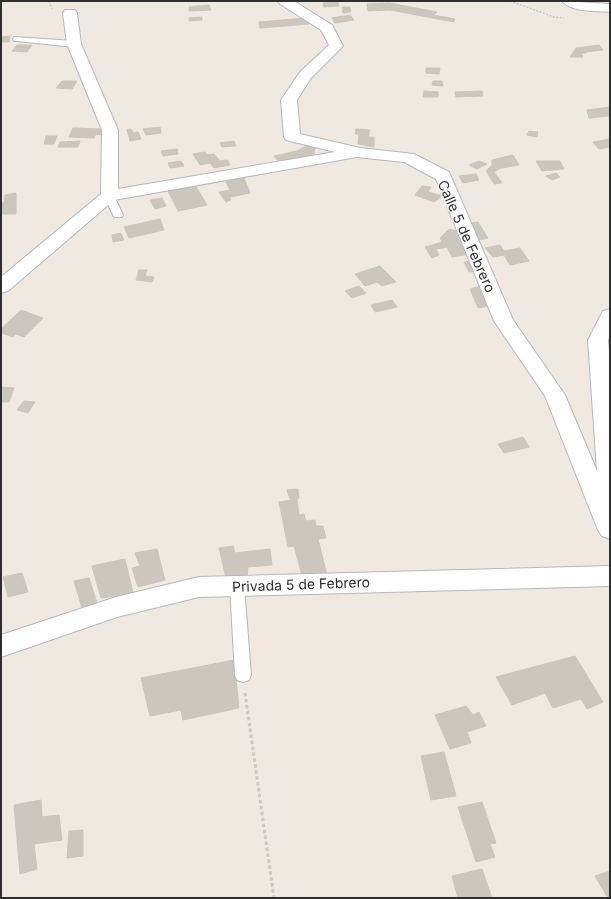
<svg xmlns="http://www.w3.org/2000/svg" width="611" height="899" font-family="Inter,sans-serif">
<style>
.building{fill:#cbc7bf;stroke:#cbc5ba}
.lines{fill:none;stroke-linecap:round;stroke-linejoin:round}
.service-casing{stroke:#b4b7c1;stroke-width:2}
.minor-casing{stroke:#b4b7c1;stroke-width:2}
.path-far1{stroke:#c9c9c9;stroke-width:1.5;stroke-dasharray:2 1.5;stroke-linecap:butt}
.path{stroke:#c9c9c9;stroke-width:3;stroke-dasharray:3.5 2.5;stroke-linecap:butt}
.service{fill:#fff;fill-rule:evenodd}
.minor{fill:#fff;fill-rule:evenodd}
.labels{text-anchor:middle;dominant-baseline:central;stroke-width:3;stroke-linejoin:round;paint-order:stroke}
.street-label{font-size:14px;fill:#2e2e2e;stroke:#fff}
</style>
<rect width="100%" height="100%" fill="#efe9e1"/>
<path class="building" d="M 338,2 L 339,6 L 324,7 L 323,3 Z
M 389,3 L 437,12 L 433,15 L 455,19 L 454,22 L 390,10 L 368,11 L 367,4 Z
M 209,5 L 211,10 L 189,11 L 189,7 Z
M 342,7 L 350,7 L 351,12 L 343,13 Z
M 350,15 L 354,20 L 335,23 L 332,18 Z
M 202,17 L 202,20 L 189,21 L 189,18 Z
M 305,18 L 309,24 L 260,28 L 259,22 Z
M 10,36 L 9,42 L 1,42 L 1,37 Z
M 17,45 L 32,45 L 27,52 L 12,51 Z
M 599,45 L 603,50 L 586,52 L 586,53 L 581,53 L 583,57 L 570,57 L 576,48 Z
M 426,68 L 440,68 L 439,74 L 426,73 Z
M 62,81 L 77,81 L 72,89 L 56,88 Z
M 433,81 L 442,81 L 443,86 L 432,85 Z
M 424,91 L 438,92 L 438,97 L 423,97 Z
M 482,91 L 483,96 L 456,97 L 455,92 Z
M 610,107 L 610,116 L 589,118 L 587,110 Z
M 160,127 L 161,133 L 146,135 L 143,129 Z
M 73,128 L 101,129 L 101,135 L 96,134 L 94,138 L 69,137 Z
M 131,129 L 133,133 L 138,132 L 141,139 L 130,141 L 127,130 Z
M 356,129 L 370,130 L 368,137 L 374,137 L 374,147 L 358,144 L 359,134 L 355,134 Z
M 529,131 L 538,132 L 537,137 L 527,135 Z
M 46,136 L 57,136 L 54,144 L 44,144 Z
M 610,139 L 610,147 L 599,149 L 593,142 Z
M 80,141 L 78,147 L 58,147 L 60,142 Z
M 234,141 L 236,146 L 222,147 L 220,143 Z
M 315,145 L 314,154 L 279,162 L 274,156 L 297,151 L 306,146 Z
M 177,149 L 178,154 L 163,156 L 161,151 Z
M 205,152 L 207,155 L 214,154 L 220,161 L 227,160 L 230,165 L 214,168 L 210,163 L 200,165 L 193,154 Z
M 513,155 L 519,165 L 501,168 L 494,172 L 502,183 L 494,184 L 486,171 L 492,165 L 492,160 Z
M 181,161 L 184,166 L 170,168 L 168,163 Z
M 479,161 L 487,164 L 477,169 L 469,165 Z
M 536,161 L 560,161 L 564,169 L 542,171 Z
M 556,173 L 560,177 L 552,180 L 546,176 Z
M 476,174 L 479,180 L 463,183 L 459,176 Z
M 244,178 L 250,193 L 230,197 L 231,200 L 226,202 L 219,192 L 230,190 L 226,182 Z
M 195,185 L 207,205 L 178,211 L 168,191 Z
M 422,186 L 431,187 L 428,192 L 442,196 L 434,202 L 415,195 Z
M 16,193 L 16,214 L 1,214 L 1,203 L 4,203 L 5,195 Z
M 162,198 L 166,206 L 155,209 L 150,200 Z
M 160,219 L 164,230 L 129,238 L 124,227 Z
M 478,222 L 488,238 L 479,240 L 470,223 Z
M 449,229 L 464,233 L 470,254 L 452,257 L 447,247 L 436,249 L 439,255 L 432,258 L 425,247 L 442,242 L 440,238 Z
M 121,233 L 124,240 L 113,242 L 112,235 Z
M 500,245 L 504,251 L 520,248 L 529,261 L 510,265 L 504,255 L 493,257 L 485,248 Z
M 471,261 L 481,270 L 469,272 L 464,262 Z
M 380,266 L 396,282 L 382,286 L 377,282 L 365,286 L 355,274 Z
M 139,270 L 147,270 L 145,276 L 154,277 L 152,282 L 136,280 Z
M 484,285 L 494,305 L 478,308 L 470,289 Z
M 359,286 L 366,293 L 352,298 L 345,291 Z
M 392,300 L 397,307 L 375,312 L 371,305 Z
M 21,310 L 43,318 L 24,337 L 16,334 L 13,337 L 1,333 L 1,329 Z
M 1,387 L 14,388 L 9,402 L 1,402 Z
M 24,401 L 35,402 L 28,413 L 17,410 Z
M 523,437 L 529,447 L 504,453 L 498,444 Z
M 298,489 L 299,498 L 290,499 L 287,490 Z
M 297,499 L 299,515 L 304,514 L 306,521 L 315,520 L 316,526 L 323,526 L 326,538 L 318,539 L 328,579 L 304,583 L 294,546 L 288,547 L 279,502 Z
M 233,546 L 235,553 L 270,549 L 272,565 L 248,567 L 247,576 L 226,578 L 219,548 Z
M 157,549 L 165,580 L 138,587 L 132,568 L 140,566 L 135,553 Z
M 125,559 L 133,593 L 101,598 L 92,566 Z
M 22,573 L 28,592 L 8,597 L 3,577 Z
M 89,578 L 98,606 L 83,611 L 74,581 Z
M 575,656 L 603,702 L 587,709 L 581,699 L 553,708 L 545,693 L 512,705 L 496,677 Z
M 234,660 L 239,708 L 183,720 L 181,710 L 150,716 L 141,678 Z
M 466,706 L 473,715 L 479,712 L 486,726 L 467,732 L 471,743 L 450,749 L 435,715 Z
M 444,752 L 456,796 L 431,800 L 421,756 Z
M 41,800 L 42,817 L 59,815 L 62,840 L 34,844 L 37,869 L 20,874 L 14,805 Z
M 482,802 L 496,843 L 490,844 L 495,857 L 476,862 L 458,807 Z
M 83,830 L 83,856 L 67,858 L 69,831 Z
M 482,869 L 492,898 L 458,898 L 452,876 Z
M 610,871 L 610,898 L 608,898 L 595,876 Z"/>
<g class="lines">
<defs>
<path id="service" d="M 14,37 L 74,41 L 78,44 L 74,47 L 17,41 L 14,41 L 13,39 Z
M 109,193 L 114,196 L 123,215 L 122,217 L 114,217 L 113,215 L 104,196 Z
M 237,580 L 242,582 L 244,586 L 251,675 L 249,680 L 243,682 L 237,680 L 235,675 L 230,586 L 232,582 Z"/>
<path id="minor" d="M 278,1 L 294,1 L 332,25 L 343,46 L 311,78 L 297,100 L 300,134 L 360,148 L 414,154 L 449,172 L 513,320 L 565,395 L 597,471 L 588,340 L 603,311 L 610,309 L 610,336 L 608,340 L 610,363 L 610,539 L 602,536 L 598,530 L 545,396 L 494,321 L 436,179 L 404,162 L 357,157 L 114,200 L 8,291 L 1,293 L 1,277 L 101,194 L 102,130 L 67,44 L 63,13 L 65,10 L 75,10 L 77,13 L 81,44 L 118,130 L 118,189 L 335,152 L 286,140 L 284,137 L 281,100 L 300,72 L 329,45 L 321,30 L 280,4 Z
M 562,1 L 610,4 L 610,12 C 597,11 570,12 562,1 Z
M 610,566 L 610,586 L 199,597 L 117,617 L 1,657 L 1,635 L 116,597 L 199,577 Z"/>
</defs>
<use href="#service" class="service-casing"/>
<use href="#minor" class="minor-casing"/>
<path class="path-far1" d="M 49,1 L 52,9
M 510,1 L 554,17 L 564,18"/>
<path class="path" d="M 245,693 L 274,898"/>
<use href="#service" class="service"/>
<use href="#minor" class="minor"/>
</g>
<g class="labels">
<g class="street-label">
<text transform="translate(467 236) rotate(66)">Calle 5 de Febrero</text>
<text transform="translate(301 584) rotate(-2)">Privada 5 de Febrero</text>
</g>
</g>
<rect width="611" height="899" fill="none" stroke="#2e2e2e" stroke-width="4"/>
</svg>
